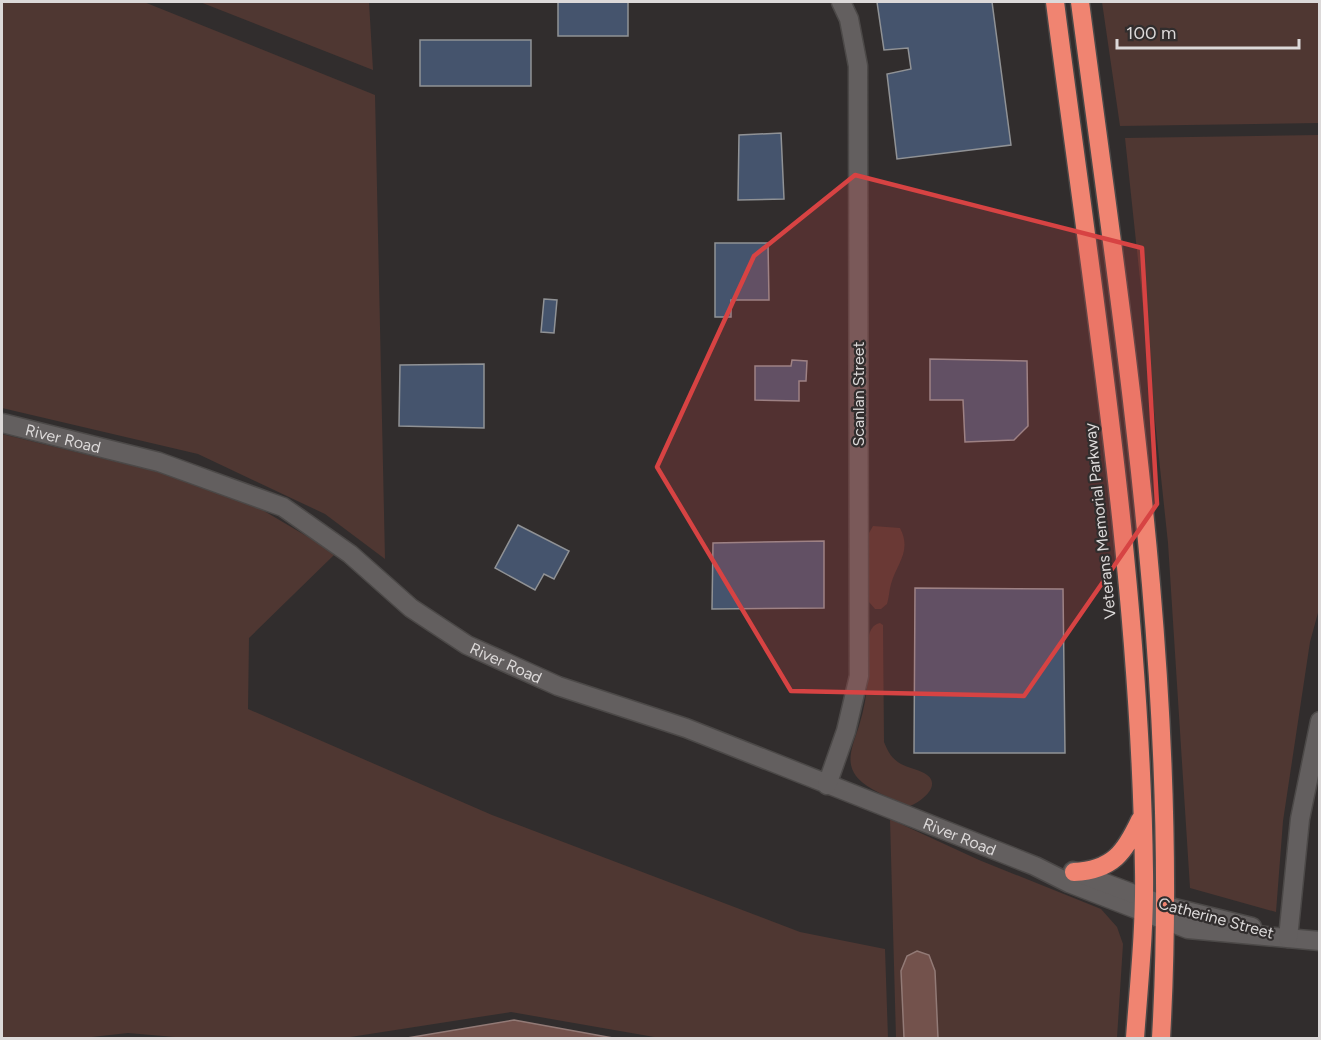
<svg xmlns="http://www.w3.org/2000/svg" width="1321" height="1040" font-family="Figtree,sans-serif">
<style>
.green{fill:#4f3732}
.water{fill:#73524c;stroke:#927a76;stroke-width:1.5}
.building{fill:#45546d;stroke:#909295;stroke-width:1.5}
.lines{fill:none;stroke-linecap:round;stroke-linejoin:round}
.minor-casing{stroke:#4c4948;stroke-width:21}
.highway-casing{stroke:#4c4948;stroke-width:21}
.minor{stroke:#635f5f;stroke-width:18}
.highway{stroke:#f08471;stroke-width:18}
.marked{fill:#d74343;fill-opacity:0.2;stroke:#d74343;stroke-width:4.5;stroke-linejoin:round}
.labels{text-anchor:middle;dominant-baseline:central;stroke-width:4.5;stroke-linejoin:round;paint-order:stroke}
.street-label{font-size:16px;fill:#dcd9d9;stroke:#312d2d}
</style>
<rect width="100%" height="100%" fill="#312d2d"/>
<path class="green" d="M 2,2 L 144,2 L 375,95 L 385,559 L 325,514 L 198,454 L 2,408 Z
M 200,2 L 369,2 L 373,70 Z
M 1102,2 L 1319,2 L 1319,123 L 1120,126 Z
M 1319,135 L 1319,609 L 1310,642 L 1283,821 L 1276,912 L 1190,888 L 1168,543 L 1125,138 Z
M 2,434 L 195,481 L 254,505 L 325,547 L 334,555 L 249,638 L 248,709 L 492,815 L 800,932 L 885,949 L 888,1038 L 660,1038 L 511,1012 L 344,1038 L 186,1038 L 128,1033 L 83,1038 L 2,1038 Z
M 873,526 L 900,528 C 912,551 897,563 891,584 C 889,591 889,598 887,604 L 881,609 L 875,609 L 869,602 L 869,533 Z
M 880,623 L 883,625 L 884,742 C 888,752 892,759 901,764 C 908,768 917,769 924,773 C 944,784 922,801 910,806 C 898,801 884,796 872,789 C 841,771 850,753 859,726 C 864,710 867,693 868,677 C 869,662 862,626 880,623 Z
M 890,819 L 979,860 L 1101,909 L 1117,927 L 1123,944 L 1117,1038 L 896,1038 Z"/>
<path class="water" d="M 917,951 L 929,955 L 935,971 L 938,1038 L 904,1038 L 901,971 L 907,956 Z
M 514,1020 L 613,1038 L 407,1038 Z"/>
<path class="building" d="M 558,2 L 628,2 L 628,36 L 558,36 Z
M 877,2 L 992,2 L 1011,145 L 897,159 L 887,74 L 911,69 L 908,48 L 884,50 Z
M 420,40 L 531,40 L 531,86 L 420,86 Z
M 781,133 L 784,199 L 738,200 L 739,135 Z
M 715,243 L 768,243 L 769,300 L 731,300 L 731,317 L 715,317 Z
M 544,299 L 557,300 L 554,333 L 541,332 Z
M 930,359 L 1027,361 L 1028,426 L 1014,440 L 965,442 L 963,400 L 930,400 Z
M 792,360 L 807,361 L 806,381 L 799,381 L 799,401 L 755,400 L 755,366 L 791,366 Z
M 484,364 L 484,428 L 399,426 L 400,365 Z
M 518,525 L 569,551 L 554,579 L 544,574 L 535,590 L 495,568 Z
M 824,541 L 824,608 L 712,609 L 713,543 Z
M 915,588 L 1063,589 L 1065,753 L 914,753 Z"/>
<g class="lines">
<defs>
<g id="minor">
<path id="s1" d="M 2,423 L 159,462 L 283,507 L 350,554 L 411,608 L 467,645 L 558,686 L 686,728 L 1035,866 L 1069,883 L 1188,929 L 1320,941"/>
<path d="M 827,785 L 846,731 L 859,676 L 858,66 L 849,19 L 841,2"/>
<path d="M 1073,871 L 1166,906 L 1252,927"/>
<path d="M 1288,938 L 1300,819 L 1320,721"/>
</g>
<path id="highway" d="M 1055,2 C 1092,290 1140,580 1144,871 C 1145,927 1139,983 1135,1038
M 1080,2 C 1125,346 1181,691 1161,1038
M 1074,872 C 1113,870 1125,852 1140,820"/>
</defs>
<use href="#minor" class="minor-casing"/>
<use href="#highway" class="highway-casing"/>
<use href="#minor" class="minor"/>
<use href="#highway" class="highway"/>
</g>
<path class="marked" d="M 855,175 L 1142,248 L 1157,504 L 1024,696 L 791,691 L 657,467 L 754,256 Z"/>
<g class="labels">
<g class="street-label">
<text transform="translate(858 394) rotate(-90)">Scanlan Street</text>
<text stroke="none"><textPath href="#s1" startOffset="63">River Road</textPath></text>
<text transform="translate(1100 521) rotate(-96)">Veterans Memorial Parkway</text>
<text stroke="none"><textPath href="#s1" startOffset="567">River Road</textPath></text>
<text stroke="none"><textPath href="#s1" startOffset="1053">River Road</textPath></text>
<text transform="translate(1216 918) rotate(15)">Catherine Street</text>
</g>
</g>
<rect width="1321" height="1040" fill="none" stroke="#dcd9d9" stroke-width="6"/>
<path d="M1117 39v9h182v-9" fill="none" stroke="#dcd9d9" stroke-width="3"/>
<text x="1126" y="39" font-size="18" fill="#dcd9d9" stroke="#312d2d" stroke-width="4.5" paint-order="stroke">100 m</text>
</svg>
